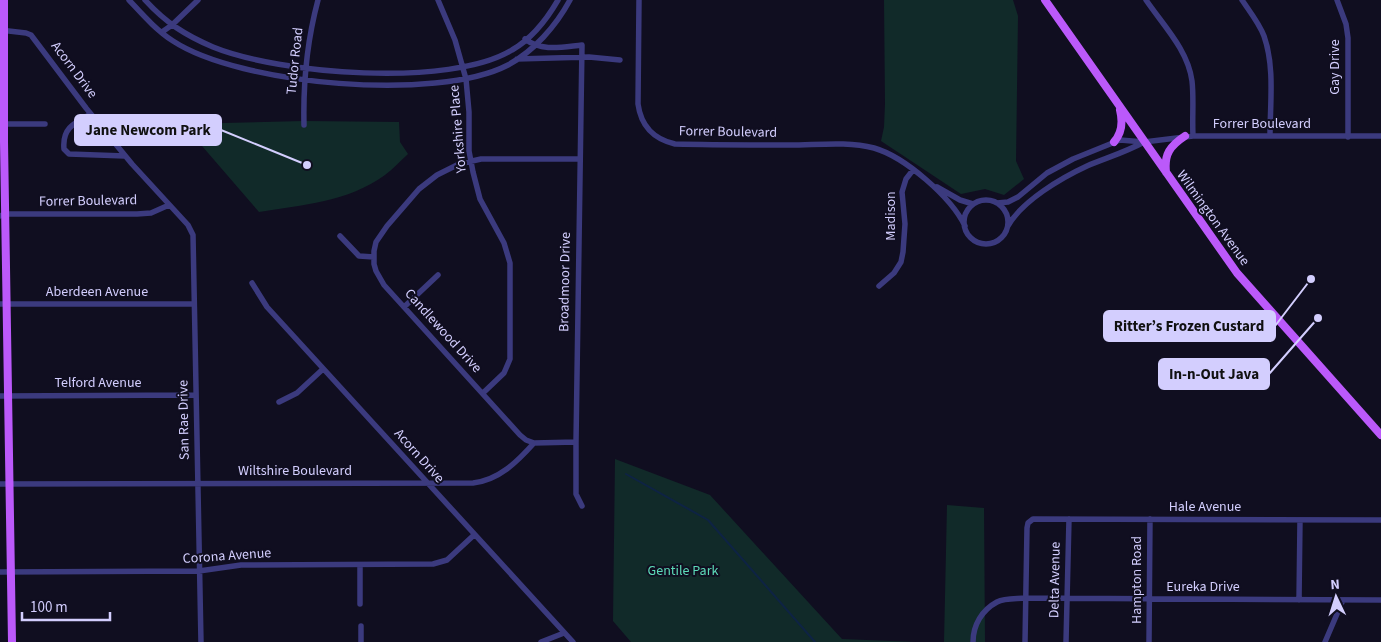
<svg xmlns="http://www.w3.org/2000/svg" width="1381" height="642" font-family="'Source Sans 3',sans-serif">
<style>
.green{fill:#112a29}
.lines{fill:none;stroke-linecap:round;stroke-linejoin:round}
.stream{stroke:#0e2344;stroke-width:2}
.minor{stroke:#3b3a7e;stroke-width:5.5}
.major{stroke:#bb59fa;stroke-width:8}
.labels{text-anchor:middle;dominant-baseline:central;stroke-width:4;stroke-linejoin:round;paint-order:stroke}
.street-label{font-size:14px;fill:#d3cefe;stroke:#100e20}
.park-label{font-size:14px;fill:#5ddbb9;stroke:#100e20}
.leader{fill:none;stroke:#d3cefe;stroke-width:2}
.callout-dot{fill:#d3cefe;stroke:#100e20;stroke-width:2}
.callout{fill:#d3cefe;stroke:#d3cefe;stroke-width:2}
.callout-label{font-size:15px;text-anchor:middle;font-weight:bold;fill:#111}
</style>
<rect width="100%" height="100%" fill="#100e20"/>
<path class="green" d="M 884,0 L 1013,0 L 1018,16 L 1016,161 L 1024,179 L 1004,195 L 985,189 L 961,194 L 881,141 L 884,127 L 885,104 Z
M 304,121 L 399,122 L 400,142 L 408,154 C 400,161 393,169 385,175 C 348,202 302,205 259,212 L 183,124 Z
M 615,459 L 710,495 L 842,639 L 916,642 L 631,642 L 613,621 Z
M 947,505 L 984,508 L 985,642 L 944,642 Z"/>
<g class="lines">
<path class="stream" d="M 626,474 L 708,520 L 815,642"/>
<path class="minor" d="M 129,0 C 143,15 156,30 173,41 C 240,85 437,102 508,65 C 534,51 556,26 570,0
M 145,0 C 166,23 185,35 213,47 C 279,74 450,88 512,50 C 531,39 547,19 558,0
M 438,0 L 455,40 L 466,79 L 469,112 L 469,151 L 473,172 L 480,199 L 504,243 L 510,263 L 510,359 L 504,373 L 483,393
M 639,0 L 638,104 C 641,126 653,139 675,144 C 713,145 752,145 790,145 C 817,145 847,141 874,148 C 905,157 951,197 965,226
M 1146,0 C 1163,25 1188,50 1192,81 C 1194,99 1192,118 1193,136
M 1242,0 C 1250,12 1259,23 1264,36 C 1275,67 1270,104 1270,136
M 1337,0 L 1346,24 L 1348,38 L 1348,137
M 0,30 L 26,33 L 31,35 L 86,108 L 132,164 L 188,225 L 193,235 L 201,642
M 162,32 L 172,25 L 198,0
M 525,39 C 542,52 562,47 582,45 L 576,442 L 576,494 L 582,506
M 517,59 L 589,57 L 620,60
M 91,114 C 74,123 62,128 64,149 L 69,154 L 125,156
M 0,124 L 45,124
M 304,125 C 303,82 307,41 318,0
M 937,187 L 960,200 L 973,204
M964 222a22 22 0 1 1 44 0a22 22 0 1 1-44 0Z
M 997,203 L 1008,202 L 1018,197 L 1047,173 L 1073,159 L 1120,140 L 1144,142 L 1193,136 L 1381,136
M 0,216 L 5,214 L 137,214 L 151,213 L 169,205
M 1008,226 C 1022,201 1061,178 1087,166 C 1106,158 1126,152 1144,142
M 340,236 L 359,256 L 374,257
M 252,283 L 267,307 L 573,642
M 879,286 L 894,273 L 901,262 L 903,252 L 905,224 L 902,192 L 906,179 L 913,170
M 0,304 L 194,304
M 404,307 L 438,275
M 0,396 L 196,395
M 279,402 L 297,393 L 323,369
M 534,443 L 526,440 L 520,435 L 384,285 L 376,271 L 374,264 L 374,251 L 376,242 L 387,226 L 419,189 L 437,175 L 459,164 L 481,159 L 579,159
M 0,484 L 473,483 C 499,480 517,462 534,443 L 576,442
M 360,565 L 360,604
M 0,572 L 199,571 L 241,565 L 433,564 L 447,560 L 474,535
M 1299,600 L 1300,520
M 361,626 L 361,642
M 541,642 L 564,633
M 973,642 C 973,625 982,610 997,602 C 1005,598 1017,599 1025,598 L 1381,600
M 1025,642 L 1027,528 L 1028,523 L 1033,519 L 1381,520
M 1066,642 L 1069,519
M 1149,642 L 1150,519
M 1325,642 L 1343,600"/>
<path class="major" d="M 4,0 L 4,142 L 12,642
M 1045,0 L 1237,273 L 1381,435
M 1114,142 C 1122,133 1123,122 1120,110
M 1166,172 C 1164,154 1170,146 1185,136"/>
</g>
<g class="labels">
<g class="street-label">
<text transform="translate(295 61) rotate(-84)">Tudor Road</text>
<text transform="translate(1335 67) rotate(-90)">Gay Drive</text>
<text transform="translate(74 70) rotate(53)">Acorn Drive</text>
<text x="1262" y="124">Forrer Boulevard</text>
<text transform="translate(458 129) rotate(-95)">Yorkshire Place</text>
<text transform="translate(728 132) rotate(1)">Forrer Boulevard</text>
<text transform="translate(88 201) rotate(-1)">Forrer Boulevard</text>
<text transform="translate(891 216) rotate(-90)">Madison</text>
<text transform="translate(1213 218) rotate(54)">Wilmington Avenue</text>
<text transform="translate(565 282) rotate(-89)">Broadmoor Drive</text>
<text x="97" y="292">Aberdeen Avenue</text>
<text transform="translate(443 331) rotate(48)">Candlewood Drive</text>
<text x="98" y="383">Telford Avenue</text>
<text transform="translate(184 420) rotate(-91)">San Rae Drive</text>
<text transform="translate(419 456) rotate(48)">Acorn Drive</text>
<text x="295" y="471">Wiltshire Boulevard</text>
<text x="1205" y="507">Hale Avenue</text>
<text transform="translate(227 556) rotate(-4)">Corona Avenue</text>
<text transform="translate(1055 580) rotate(-89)">Delta Avenue</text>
<text transform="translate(1137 580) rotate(-90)">Hampton Road</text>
<text x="1203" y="587">Eureka Drive</text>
</g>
<g class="park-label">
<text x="683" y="571">Gentile Park</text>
</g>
</g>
<path class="leader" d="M307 165L221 130M1311 279L1275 326M1318 318L1269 374"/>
<g class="callout-dot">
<circle cx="307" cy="165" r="5"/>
<circle cx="1311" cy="279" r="5"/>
<circle cx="1318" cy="318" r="5"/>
</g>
<g class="callout">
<rect x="75" y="115" width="146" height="30" rx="5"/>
<rect x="1104" y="311" width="171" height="30" rx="5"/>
<rect x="1159" y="359" width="110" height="30" rx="5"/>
</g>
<g class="callout-label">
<text x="148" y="135">Jane Newcom Park</text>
<text x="1189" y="331">Ritter’s Frozen Custard</text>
<text x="1214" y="379">In-n-Out Java</text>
</g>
<g transform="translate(1336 597) rotate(356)" stroke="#100e20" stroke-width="4" paint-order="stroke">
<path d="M0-4L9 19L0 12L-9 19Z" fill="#d3cefe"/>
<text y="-8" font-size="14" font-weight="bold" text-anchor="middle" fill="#d3cefe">N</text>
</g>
<path d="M22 612v8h88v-8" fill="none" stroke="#d3cefe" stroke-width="2.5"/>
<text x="30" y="612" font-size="15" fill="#d3cefe" stroke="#100e20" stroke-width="4" paint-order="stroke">100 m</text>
</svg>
